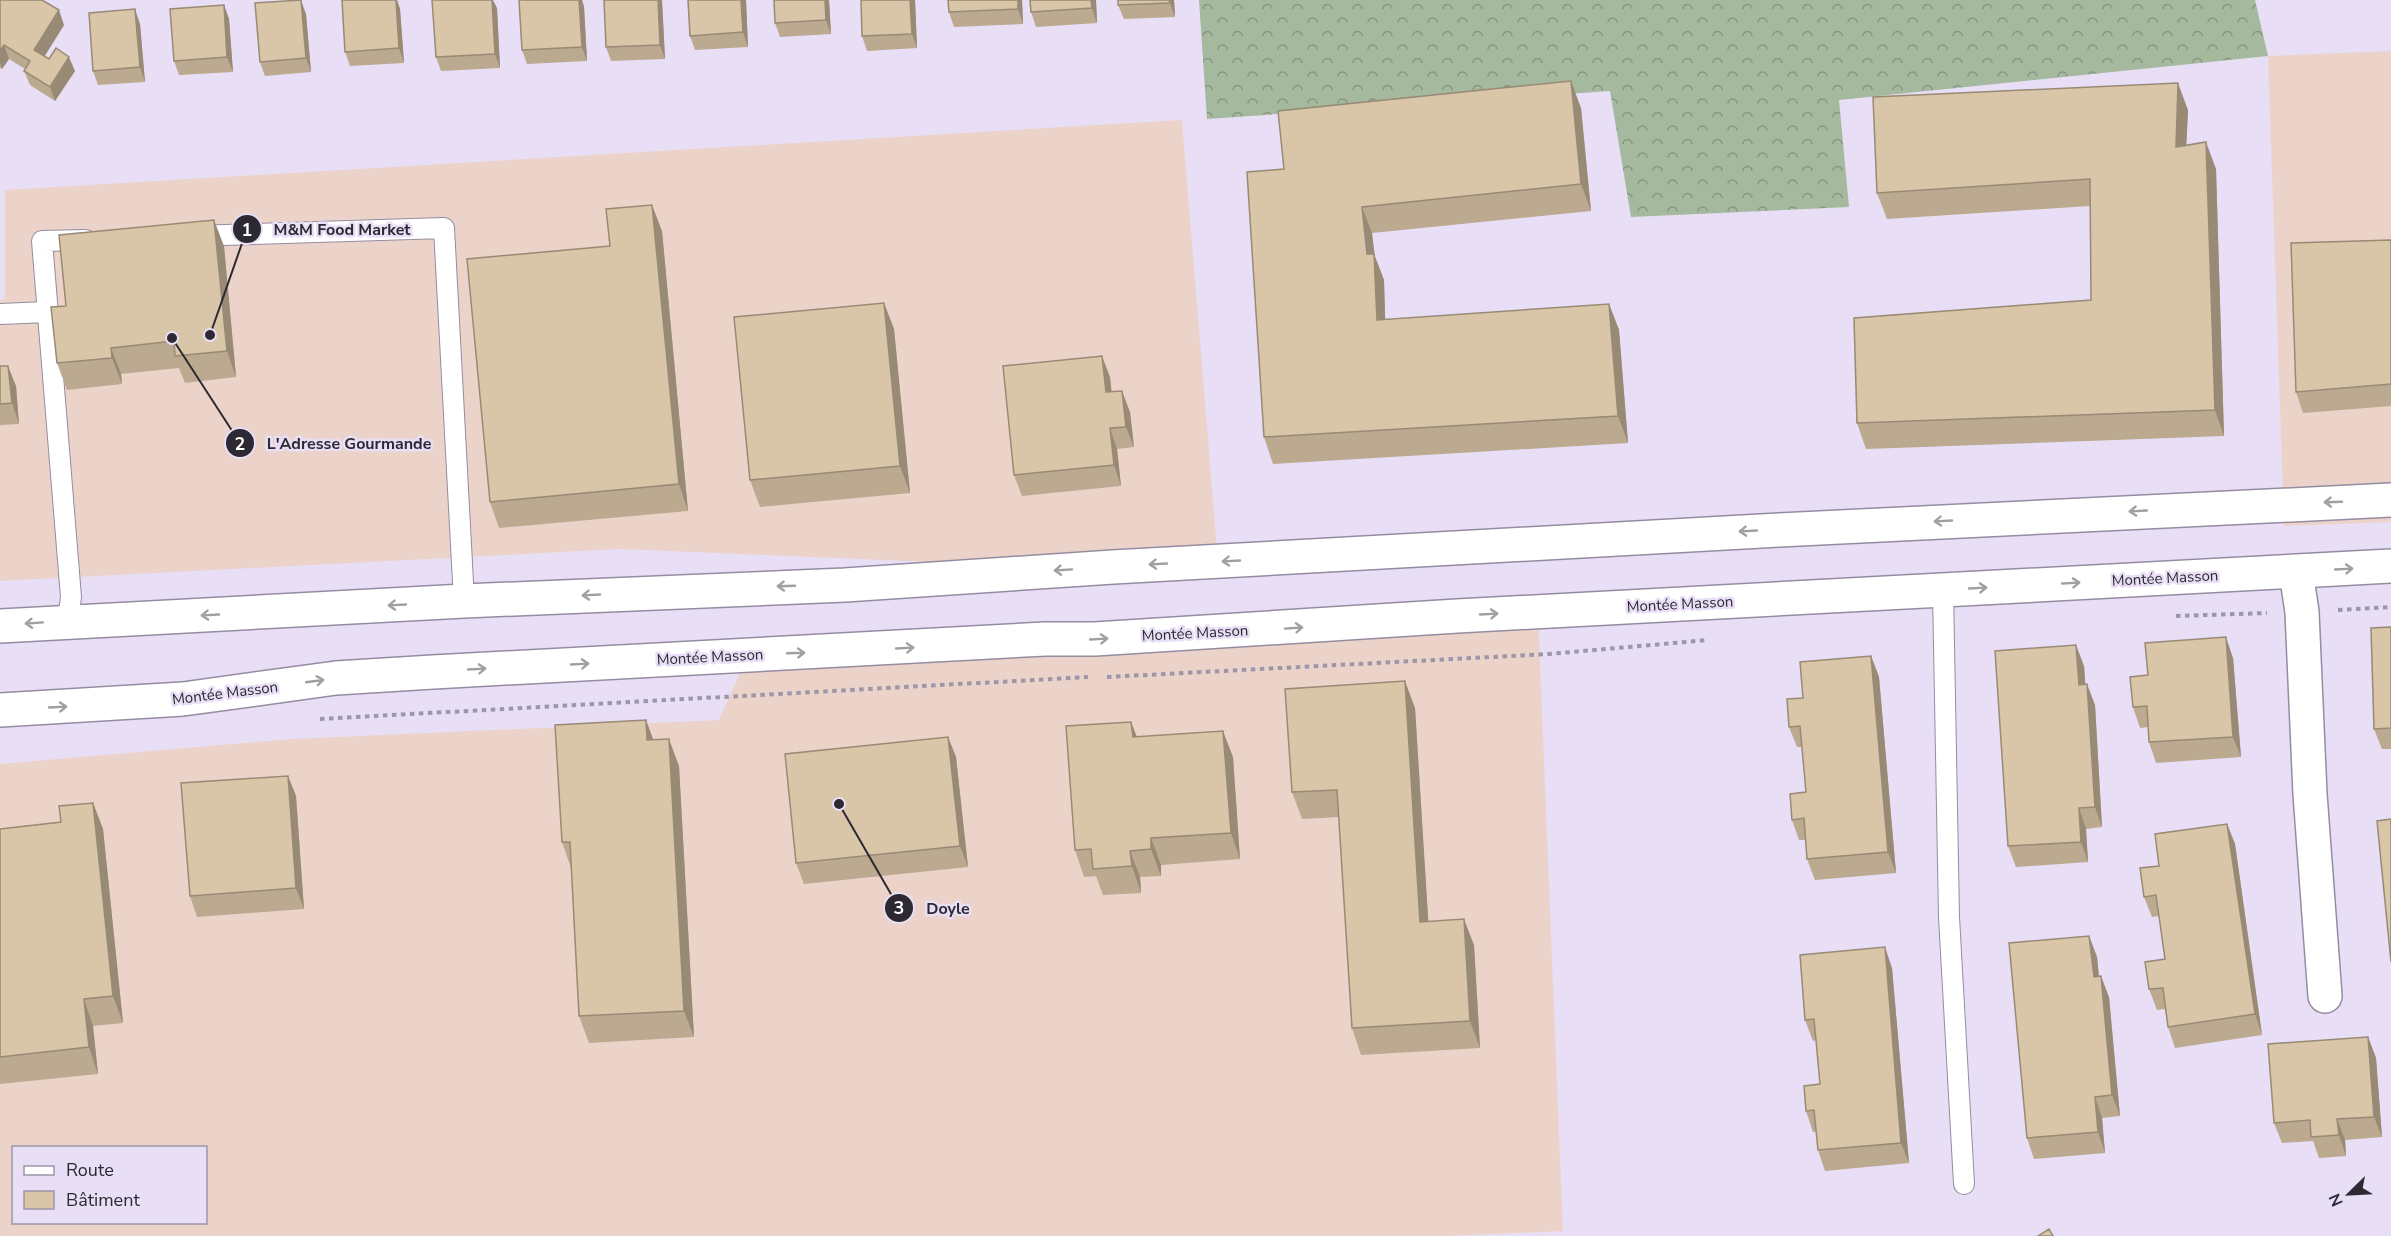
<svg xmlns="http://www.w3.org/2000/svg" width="2391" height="1236" font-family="'Nunito Sans',sans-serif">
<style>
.commercial{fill:#ecd3ca;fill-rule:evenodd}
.forest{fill:url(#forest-crowns)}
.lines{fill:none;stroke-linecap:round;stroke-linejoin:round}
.service-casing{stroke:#958ca1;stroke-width:22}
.minor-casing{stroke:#958ca1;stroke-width:36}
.primary-casing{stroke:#958ca1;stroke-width:36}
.path{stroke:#9d96a7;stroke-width:4;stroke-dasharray:4.5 4.5;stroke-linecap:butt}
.service{stroke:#fff;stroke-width:20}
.minor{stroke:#fff;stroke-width:33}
.primary{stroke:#fff;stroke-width:33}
.wall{fill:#bba990}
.shaded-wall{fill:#988a75}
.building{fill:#d9c5a7;stroke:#988a75;stroke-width:1.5}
.oneway{stroke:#a09fa3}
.labels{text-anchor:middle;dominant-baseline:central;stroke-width:5;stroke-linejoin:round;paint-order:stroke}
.street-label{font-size:15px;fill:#2d2932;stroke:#e8def5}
.leader{fill:none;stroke:#2d2932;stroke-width:2}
.callout-dot{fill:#2d2932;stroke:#e8def5;stroke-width:2}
.mark-label{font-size:18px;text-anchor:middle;font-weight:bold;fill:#fff}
.callout-label{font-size:16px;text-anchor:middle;font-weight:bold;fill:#2d2932;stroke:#e8def5;stroke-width:5;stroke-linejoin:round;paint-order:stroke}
</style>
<defs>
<pattern id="forest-crowns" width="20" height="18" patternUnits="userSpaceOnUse" patternTransform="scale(1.5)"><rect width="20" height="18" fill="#a4b99d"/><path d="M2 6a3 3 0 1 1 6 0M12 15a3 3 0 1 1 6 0" fill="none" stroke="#869681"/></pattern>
</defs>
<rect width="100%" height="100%" fill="#e8def5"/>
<path class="commercial" d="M 2391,51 L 2391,522 L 2284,526 L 2268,56 Z
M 1182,120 L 1219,574 L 620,549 L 0,581 L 0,300 L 5,299 L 5,190 Z
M 1538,612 L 1563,1231 L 1448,1236 L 0,1236 L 0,764 L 292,739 L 719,720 L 748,655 ZM 14,1148 L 206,1148 L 206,1222 L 14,1222 Z"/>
<path class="forest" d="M 1199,0 L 2255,0 L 2268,56 L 1839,100 L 1849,207 L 1631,217 L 1610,91 L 1207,119 Z"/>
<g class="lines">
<defs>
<path id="service" d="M 194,236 L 444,228 L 464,601
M 0,314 L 47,312
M 1943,590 L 1949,917 L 1964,1184
M 68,621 L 71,597 L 42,241 L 86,240"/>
<path id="minor" d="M 2296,572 L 2302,612 L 2310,794 L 2325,996"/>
<path id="primary" d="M 0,626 L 464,601 L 845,585 L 1113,567 L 1779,530 L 2391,500
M 0,710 L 183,699 L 336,678 L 433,672 L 1045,639 L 1095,639 L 1457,616 L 2391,566"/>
</defs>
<use href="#service" class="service-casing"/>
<use href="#minor" class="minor-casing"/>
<use href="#primary" class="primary-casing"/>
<path class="path" d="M 2338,610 L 2391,607
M 2176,616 L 2267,613
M 1107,677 L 1549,654 L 1708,640
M 320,719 L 1088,677"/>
<use href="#service" class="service"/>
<use href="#minor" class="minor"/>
<use href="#primary" class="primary"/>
</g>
<path class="wall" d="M 0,0 L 64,25 L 44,57 L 75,71 L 55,101 L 30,85 L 24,71 L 25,69 L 9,59 L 2,69 L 0,68 Z
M 342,0 L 397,0 L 400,9 L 404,63 L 350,66 L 345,52 Z
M 519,0 L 582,0 L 584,7 L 587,61 L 527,64 L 522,50 Z
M 604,0 L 662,0 L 665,59 L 611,61 L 606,47 Z
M 688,0 L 746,0 L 748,47 L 695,50 L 690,36 Z
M 829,0 L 831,34 L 780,37 L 775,23 Z
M 915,0 L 917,48 L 867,51 L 862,36 Z
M 1022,0 L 1023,24 L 954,27 L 949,12 Z
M 1096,0 L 1097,23 L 1036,27 L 1031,12 Z
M 1174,0 L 1175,17 L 1124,19 L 1118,5 Z
M 224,5 L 229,19 L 233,72 L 179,75 L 174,61 Z
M 497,8 L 500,68 L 441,71 L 436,57 Z
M 306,14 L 311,72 L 265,76 L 260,62 Z
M 140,24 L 145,82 L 98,85 L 93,71 Z
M 1581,108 L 1591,211 L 1372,233 L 1374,254 L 1384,280 L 1385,320 L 1609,304 L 1619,330 L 1628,443 L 1273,464 L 1264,437 L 1284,169 Z
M 2188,110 L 2186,146 L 2216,169 L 2224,436 L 1866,449 L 1857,423 L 2091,300 L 2090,206 L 1887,219 L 1877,193 Z
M 662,231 L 688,511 L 499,528 L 490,502 L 610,246 Z
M 2391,240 L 2391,406 L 2303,413 L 2296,392 Z
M 224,246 L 236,377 L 185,383 L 179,368 L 121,374 L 122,384 L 67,390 L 57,363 L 66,306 Z
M 884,303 L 894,329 L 910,493 L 760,507 L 750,480 Z
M 0,366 L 16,386 L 19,424 L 0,425 Z
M 1110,377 L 1111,392 L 1130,412 L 1134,447 L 1117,449 L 1121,486 L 1022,496 L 1014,475 Z
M 2391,627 L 2391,749 L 2382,749 L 2374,729 Z
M 1871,656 L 1879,677 L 1896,873 L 1815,880 L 1807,859 L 1806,840 L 1799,840 L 1792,820 L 1806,792 L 1802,747 L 1797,747 L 1789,727 L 1803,698 Z
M 2233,658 L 2241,757 L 2156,763 L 2149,742 L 2148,727 L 2140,728 L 2133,707 Z
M 2084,666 L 2085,684 L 2095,705 L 2102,827 L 2086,829 L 2088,862 L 2016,867 L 2008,846 Z
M 1415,708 L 1428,921 L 1474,945 L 1480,1048 L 1361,1055 L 1352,1028 L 1339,817 L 1302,819 L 1292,792 Z
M 646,720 L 653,740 L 679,766 L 694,1037 L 589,1043 L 579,1016 L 571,868 L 562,842 Z
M 1131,722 L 1137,737 L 1233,757 L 1240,859 L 1161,865 L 1161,876 L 1140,877 L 1141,893 L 1103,895 L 1096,876 L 1084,877 L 1075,850 Z
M 948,737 L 956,757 L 968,867 L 804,884 L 796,863 Z
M 288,776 L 296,796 L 304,909 L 197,917 L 190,896 Z
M 93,803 L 103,829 L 123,1023 L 93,1026 L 98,1074 L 0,1084 L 0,829 L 61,822 Z
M 2227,824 L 2235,844 L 2262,1035 L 2175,1048 L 2168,1027 L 2165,1009 L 2157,1010 L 2149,989 L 2165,959 L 2159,916 L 2152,917 L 2144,897 L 2159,866 Z
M 2089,936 L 2097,957 L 2099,976 L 2109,997 L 2120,1116 L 2102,1118 L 2105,1153 L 2034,1159 L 2027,1138 Z
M 1892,968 L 1909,1163 L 1825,1171 L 1818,1150 L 1816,1132 L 1813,1132 L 1806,1111 L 1820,1084 L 1816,1040 L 1813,1041 L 1805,1020 Z
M 2368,1037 L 2376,1058 L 2382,1137 L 2345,1140 L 2346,1156 L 2319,1158 L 2313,1141 L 2282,1143 L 2274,1123 Z"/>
<path class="shaded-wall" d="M 301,0 L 306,14 L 311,72 L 306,58 Z
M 396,0 L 397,0 L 400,9 L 404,63 L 399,48 Z
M 492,0 L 493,0 L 497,8 L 500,68 L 495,54 Z
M 579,0 L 582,0 L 584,7 L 587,61 L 582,47 Z
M 658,0 L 662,0 L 665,59 L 660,45 Z
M 741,0 L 746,0 L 748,47 L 743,32 Z
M 825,0 L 829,0 L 831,34 L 826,20 Z
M 910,0 L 915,0 L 917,48 L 912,34 Z
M 1018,0 L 1022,0 L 1023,24 L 1018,9 Z
M 1091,0 L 1096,0 L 1097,23 L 1092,8 Z
M 1169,0 L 1174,0 L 1175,17 L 1170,3 Z
M 224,5 L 229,19 L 233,72 L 227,57 Z
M 135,9 L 140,24 L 145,82 L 140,67 Z
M 59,10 L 64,25 L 39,65 L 34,50 Z
M 4,45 L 9,59 L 2,69 L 0,63 L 0,51 Z
M 69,57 L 75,71 L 55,101 L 50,87 Z
M 1571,81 L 1581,108 L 1591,211 L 1581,184 Z
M 2178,83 L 2188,110 L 2185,174 L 2176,147 Z
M 2206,142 L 2216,169 L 2224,436 L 2215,410 Z
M 652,205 L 662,231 L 688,511 L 679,484 Z
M 1362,207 L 1372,233 L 1375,258 L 1374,254 L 1384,280 L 1386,347 L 1377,320 L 1367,254 Z
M 214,220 L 224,246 L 236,377 L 227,351 Z
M 884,303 L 894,329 L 910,493 L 900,466 Z
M 1609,304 L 1619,330 L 1628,443 L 1618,416 Z
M 111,348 L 121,374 L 122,384 L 112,358 Z
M 1102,356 L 1110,377 L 1114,413 L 1106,392 Z
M 8,366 L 16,386 L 19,424 L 12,403 Z
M 1122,391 L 1130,412 L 1134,447 L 1126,427 Z
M 1110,428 L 1117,449 L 1121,486 L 1114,465 Z
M 2226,637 L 2233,658 L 2241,757 L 2233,737 Z
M 2076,645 L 2084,666 L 2087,706 L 2079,685 Z
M 1871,656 L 1879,677 L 1896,873 L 1888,852 Z
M 1405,681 L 1415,708 L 1430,948 L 1420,922 Z
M 2087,684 L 2095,705 L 2102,827 L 2095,807 Z
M 646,720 L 656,747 L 647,740 Z
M 1131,722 L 1141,748 L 1133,737 Z
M 1223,731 L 1233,757 L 1240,859 L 1231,833 Z
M 948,737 L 956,757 L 968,867 L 960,846 Z
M 669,739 L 679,766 L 694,1037 L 684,1011 Z
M 288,776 L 296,796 L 304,909 L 296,888 Z
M 93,803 L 103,829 L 123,1023 L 113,996 Z
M 2079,808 L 2086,829 L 2088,862 L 2081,842 Z
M 2227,824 L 2235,844 L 2262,1035 L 2255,1014 Z
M 1151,838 L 1161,865 L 1161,876 L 1151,849 Z
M 1130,851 L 1140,877 L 1141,893 L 1132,866 Z
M 1464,919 L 1474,945 L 1480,1048 L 1470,1021 Z
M 2089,936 L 2097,957 L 2101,997 L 2094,977 Z
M 1885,947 L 1892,968 L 1909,1163 L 1901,1143 Z
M 2101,976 L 2109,997 L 2120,1116 L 2112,1095 Z
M 84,999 L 93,1026 L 98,1074 L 89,1047 Z
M 2368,1037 L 2376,1058 L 2382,1137 L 2374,1117 Z
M 2095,1097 L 2102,1118 L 2105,1153 L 2098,1132 Z
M 2337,1119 L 2345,1140 L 2346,1156 L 2339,1135 Z"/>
<path class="building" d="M 0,0 L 42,0 L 59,10 L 34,50 L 49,59 L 56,48 L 69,57 L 50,87 L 24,71 L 30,61 L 4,45 L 0,51 Z
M 301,0 L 306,58 L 260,62 L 255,3 Z
M 342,0 L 396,0 L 399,48 L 345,52 Z
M 432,0 L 492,0 L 495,54 L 436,57 Z
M 519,0 L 579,0 L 582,47 L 522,50 Z
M 604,0 L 658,0 L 660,45 L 606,47 Z
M 688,0 L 741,0 L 743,32 L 690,36 Z
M 774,0 L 825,0 L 826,20 L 775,23 Z
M 861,0 L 910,0 L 912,34 L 862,36 Z
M 948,0 L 1018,0 L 1018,9 L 949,12 Z
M 1030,0 L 1091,0 L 1092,8 L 1031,12 Z
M 1118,0 L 1169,0 L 1170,3 L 1118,5 Z
M 224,5 L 227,57 L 174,61 L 170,9 Z
M 135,9 L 140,67 L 93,71 L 89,13 Z
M 1571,81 L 1581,184 L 1362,207 L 1367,254 L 1374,254 L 1377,320 L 1609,304 L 1618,416 L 1264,437 L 1247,172 L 1284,169 L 1278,111 Z
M 2178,83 L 2176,147 L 2206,142 L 2215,410 L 1857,423 L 1854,318 L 2091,300 L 2090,179 L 1877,193 L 1873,97 Z
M 652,205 L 679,484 L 490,502 L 467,259 L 610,246 L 606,209 Z
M 214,220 L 227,351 L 175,356 L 174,341 L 111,348 L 112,358 L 57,363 L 51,307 L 66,306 L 59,235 Z
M 2391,240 L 2391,384 L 2296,392 L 2291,243 Z
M 884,303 L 900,466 L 750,480 L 734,317 Z
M 1102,356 L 1106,392 L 1122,391 L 1126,427 L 1110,428 L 1114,465 L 1014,475 L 1003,366 Z
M 0,366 L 8,366 L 12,403 L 0,404 Z
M 2391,627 L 2391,728 L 2374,729 L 2371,628 Z
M 2226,637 L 2233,737 L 2149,742 L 2147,706 L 2133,707 L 2130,677 L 2148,675 L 2145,643 Z
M 2076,645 L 2079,685 L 2087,684 L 2095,807 L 2079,808 L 2081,842 L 2008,846 L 1995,651 Z
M 1871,656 L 1888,852 L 1807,859 L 1804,818 L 1792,820 L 1790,794 L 1806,792 L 1800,726 L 1789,727 L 1787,699 L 1803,698 L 1800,662 Z
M 1405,681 L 1420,922 L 1464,919 L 1470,1021 L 1352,1028 L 1337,790 L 1292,792 L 1285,689 Z
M 646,720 L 647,740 L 669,739 L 684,1011 L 579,1016 L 570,842 L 562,842 L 555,725 Z
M 1131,722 L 1133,737 L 1223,731 L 1231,833 L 1151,838 L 1151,849 L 1130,851 L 1132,866 L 1093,869 L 1091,849 L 1075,850 L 1066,726 Z
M 948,737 L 960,846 L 796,863 L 785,754 Z
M 288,776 L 296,888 L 190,896 L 181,783 Z
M 93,803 L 113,996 L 84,999 L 89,1047 L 0,1057 L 0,829 L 61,822 L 59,806 Z
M 2391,819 L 2391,962 L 2377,821 Z
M 2227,824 L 2255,1014 L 2168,1027 L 2163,988 L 2149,989 L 2145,962 L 2165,959 L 2156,895 L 2144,897 L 2140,868 L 2159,866 L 2155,834 Z
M 2089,936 L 2094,977 L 2101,976 L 2112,1095 L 2095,1097 L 2098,1132 L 2027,1138 L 2009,943 Z
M 1885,947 L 1901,1143 L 1818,1150 L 1814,1110 L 1806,1111 L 1804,1086 L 1820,1084 L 1814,1019 L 1805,1020 L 1800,955 Z
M 2368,1037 L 2374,1117 L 2337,1119 L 2339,1135 L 2311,1137 L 2310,1120 L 2274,1123 L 2268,1044 Z
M 2049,1229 L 2053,1236 L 2038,1236 Z"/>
<defs><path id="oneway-shaft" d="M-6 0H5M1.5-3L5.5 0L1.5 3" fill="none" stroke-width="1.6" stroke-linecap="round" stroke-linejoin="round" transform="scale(1.5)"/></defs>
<g class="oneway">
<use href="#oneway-shaft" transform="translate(2333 502) rotate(178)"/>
<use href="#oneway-shaft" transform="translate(2138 511) rotate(177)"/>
<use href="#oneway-shaft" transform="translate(1943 521) rotate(177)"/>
<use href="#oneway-shaft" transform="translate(1748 531) rotate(177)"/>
<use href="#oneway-shaft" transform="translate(1231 561) rotate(177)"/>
<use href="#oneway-shaft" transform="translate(1158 564) rotate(177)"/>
<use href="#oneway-shaft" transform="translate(2344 569) rotate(-3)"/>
<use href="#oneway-shaft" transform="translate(1063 570) rotate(176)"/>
<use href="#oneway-shaft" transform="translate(2071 583) rotate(-3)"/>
<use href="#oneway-shaft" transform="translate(786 586) rotate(178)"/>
<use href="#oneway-shaft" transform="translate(1978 588) rotate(-3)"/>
<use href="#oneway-shaft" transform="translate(591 595) rotate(177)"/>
<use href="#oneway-shaft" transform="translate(397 605) rotate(177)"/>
<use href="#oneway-shaft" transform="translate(1489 614) rotate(-3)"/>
<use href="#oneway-shaft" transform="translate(210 615) rotate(177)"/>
<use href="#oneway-shaft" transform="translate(34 623) rotate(176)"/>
<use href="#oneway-shaft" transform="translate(1294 628) rotate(-4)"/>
<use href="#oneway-shaft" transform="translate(1099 639) rotate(-3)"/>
<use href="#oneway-shaft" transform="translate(905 648) rotate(-3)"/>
<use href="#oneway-shaft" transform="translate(796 653) rotate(-2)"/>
<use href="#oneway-shaft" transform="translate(580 664) rotate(-3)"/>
<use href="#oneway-shaft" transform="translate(477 669) rotate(-3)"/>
<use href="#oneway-shaft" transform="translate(315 681) rotate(-8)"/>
<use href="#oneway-shaft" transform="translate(58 707) rotate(-3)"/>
</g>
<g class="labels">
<g class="street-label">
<text transform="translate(2165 578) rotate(-3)">Montée Masson</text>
<text transform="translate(1680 604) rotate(-3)">Montée Masson</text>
<text transform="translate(1195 633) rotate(-3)">Montée Masson</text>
<text transform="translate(710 657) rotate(-3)">Montée Masson</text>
<text transform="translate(225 693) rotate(-7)">Montée Masson</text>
</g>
</g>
<path class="leader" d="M210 335L247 229M172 338L240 443M839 804L899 908"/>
<g class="callout-dot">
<circle cx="210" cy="335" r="6"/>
<circle cx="172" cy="338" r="6"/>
<circle cx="839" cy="804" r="6"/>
<circle cx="247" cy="229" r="15"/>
<circle cx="240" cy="443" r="15"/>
<circle cx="899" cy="908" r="15"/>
</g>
<g class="mark-label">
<text x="247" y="236">1</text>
<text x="240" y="450">2</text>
<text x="899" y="914">3</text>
</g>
<g class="callout-label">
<text x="342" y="235">M&amp;M Food Market</text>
<text x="349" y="449">L'Adresse Gourmande</text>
<text x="948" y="914">Doyle</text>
</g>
<rect x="12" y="1146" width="195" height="78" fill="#e8def5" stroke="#9d96a7" stroke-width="1.5"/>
<rect x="24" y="1166" width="30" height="9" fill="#ffffff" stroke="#9d96a7" stroke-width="1.5"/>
<text x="66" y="1176" font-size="18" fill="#2d2932">Route</text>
<rect x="24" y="1191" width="30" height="18" fill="#d9c5a7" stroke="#9d96a7" stroke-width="1.5"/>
<text x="66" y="1206" font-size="18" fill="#2d2932">Bâtiment</text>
<g transform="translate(2349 1194) rotate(246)" stroke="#e8def5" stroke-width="4.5" paint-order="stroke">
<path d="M0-4.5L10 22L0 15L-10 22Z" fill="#2d2932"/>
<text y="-9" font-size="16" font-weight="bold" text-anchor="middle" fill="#2d2932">N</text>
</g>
</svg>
